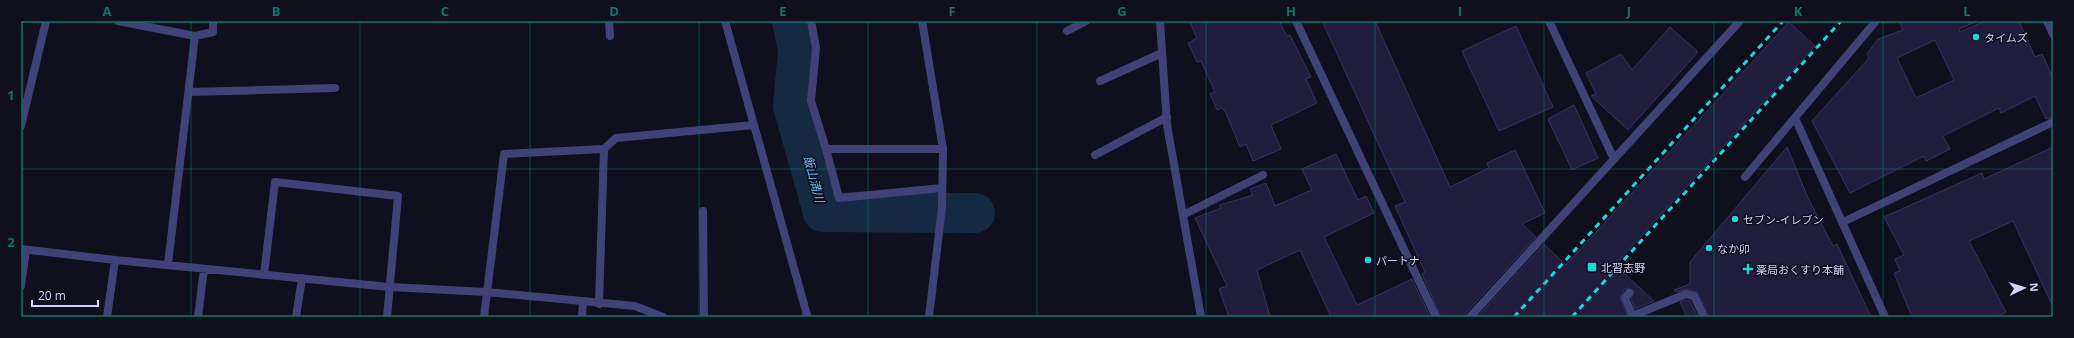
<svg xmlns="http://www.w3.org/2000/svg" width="2074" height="338" font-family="'Open Sans','Noto Sans JP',sans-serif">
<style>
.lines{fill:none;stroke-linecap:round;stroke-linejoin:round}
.river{stroke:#152a42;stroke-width:40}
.building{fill:#211d3c;stroke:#383265;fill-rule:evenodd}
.service{stroke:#404277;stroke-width:8}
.pedestrian{stroke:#404277;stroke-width:8}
.minor{stroke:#404277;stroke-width:8}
.tertiary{stroke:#404277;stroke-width:8}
.rail{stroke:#1dd7da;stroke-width:3;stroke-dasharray:6 5;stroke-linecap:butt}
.pedestrian-bridge{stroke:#404277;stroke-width:8}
.grid{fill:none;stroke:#0f766e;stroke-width:1;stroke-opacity:0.55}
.poi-dot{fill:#1dd7da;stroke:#100f1e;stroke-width:1.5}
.labels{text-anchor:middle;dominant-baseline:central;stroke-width:3;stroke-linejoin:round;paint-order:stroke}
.poi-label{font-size:11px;fill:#d3d2f9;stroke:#100f1e;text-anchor:start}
.water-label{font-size:12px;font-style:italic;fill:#6dbcec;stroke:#100f1e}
.neatline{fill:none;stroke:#0f766e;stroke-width:1.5}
.grid-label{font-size:13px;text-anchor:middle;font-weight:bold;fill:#0f766e}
</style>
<rect width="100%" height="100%" fill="#100f1e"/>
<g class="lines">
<path class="river" d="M 792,21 L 798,50 L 793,106 L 823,212 L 975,213"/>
</g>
<path class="building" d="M 1189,21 L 1279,21 L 1287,36 L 1290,35 L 1311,77 L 1306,79 L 1317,103 L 1271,125 L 1281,149 L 1253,161 L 1246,144 L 1240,147 L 1226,113 L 1222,108 L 1217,110 L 1210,94 L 1215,92 L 1201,61 L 1197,62 L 1188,43 L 1197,38 Z
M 1322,21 L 1375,21 L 1450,187 L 1489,168 L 1487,163 L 1515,150 L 1545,213 L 1522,224 L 1536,237 L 1466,313 L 1465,317 L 1441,317 L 1422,274 L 1425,272 L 1395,206 L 1405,202 Z
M 1899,21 L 1978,21 L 1959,29 L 1960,32 L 1985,21 L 2019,21 L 2035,57 L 2042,54 L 2053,78 L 2053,117 L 2046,119 L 2035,96 L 2001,113 L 1999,108 L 1943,136 L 1950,149 L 1926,161 L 1924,156 L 1850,193 L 1812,121 L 1869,58 L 1867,54 L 1878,39 L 1903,30 ZM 1935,40 L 1954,80 L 1916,98 L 1897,58 Z
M 1789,22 L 1815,46 L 1615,265 L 1654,301 L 1635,309 L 1631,299 L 1634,291 L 1629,288 L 1625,289 L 1620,297 L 1626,314 L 1625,317 L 1477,317 L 1544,244 L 1566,265 Z
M 1516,26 L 1553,107 L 1499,131 L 1462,51 Z
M 1670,27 L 1698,52 L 1628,130 L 1591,96 L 1596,94 L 1586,73 L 1621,54 L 1632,70 Z
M 1574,105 L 1598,158 L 1572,170 L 1548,119 Z
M 1787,147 L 1808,198 L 1833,246 L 1837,244 L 1871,317 L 1709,317 L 1697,292 L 1687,289 L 1676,292 L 1674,290 L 1690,284 L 1690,262 Z
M 2053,147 L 2053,307 L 2013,221 L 1969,241 L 2006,312 L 1996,317 L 1912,317 L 1894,273 L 1900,271 L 1895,259 L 1904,255 L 1884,217 L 1982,173 L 1984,179 Z
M 1336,154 L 1358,200 L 1366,196 L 1374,213 L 1324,237 L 1357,305 L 1412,279 L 1430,317 L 1331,317 L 1300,250 L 1257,270 L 1270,317 L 1229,317 L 1219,289 L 1227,286 L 1195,218 L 1221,208 L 1220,205 L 1253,195 L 1250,189 L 1266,183 L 1275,206 L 1312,190 L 1302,169 Z
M 1686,300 L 1690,301 L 1698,317 L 1687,317 L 1680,302 Z"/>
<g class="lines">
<path class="service" d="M 725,21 L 807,315 L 805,317
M 1067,31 L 1086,21
M 1100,81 L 1162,53
M 1095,155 L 1167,117
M 703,211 L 704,317
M 1183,215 L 1263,175
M 264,275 L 275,182 L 398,196 L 387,317
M 599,304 L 604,149
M 296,317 L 302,278
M 484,317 L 504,154 L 604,149 L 616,138 L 754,125
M 582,317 L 583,302"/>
<path class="pedestrian" d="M 1629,293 L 1625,298 L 1632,315"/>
<path class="minor" d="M 118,21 L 195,36
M 609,21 L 610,36
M 922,21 L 943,149 L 942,207 L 929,317
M 1160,21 L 1167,125 L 1201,317
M 1296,21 L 1436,317
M 1549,21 L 1614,159
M 2047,21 L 2053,34
M 189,92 L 335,88
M 1795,118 L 1885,317
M 21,126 L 46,21
M 1745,177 L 1876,21
M 1843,222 L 2053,122
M 21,249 L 115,260 L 390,287 L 486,292 L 635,306 L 663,317
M 168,264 L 195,36 L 213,32 L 213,21
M 21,286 L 26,250
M 107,317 L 115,260
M 198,317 L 204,269
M 1470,317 L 1740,21"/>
<path class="tertiary" d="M 811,21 L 816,48 L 811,101 L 826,149 L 943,149
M 826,149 L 839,198 L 942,188"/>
<path class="rail" d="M 1514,317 L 1783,21
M 1572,317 L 1841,21"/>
<path class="pedestrian-bridge" d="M 1630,317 L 1686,294 L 1694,296 L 1704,317"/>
</g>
<path class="grid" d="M 191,21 L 191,317M 360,21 L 360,317M 530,21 L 530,317M 699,21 L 699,317M 868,21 L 868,317M 1037,21 L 1037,317M 1206,21 L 1206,317M 1375,21 L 1375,317M 1544,21 L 1544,317M 1714,21 L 1714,317M 1883,21 L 1883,317M 21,169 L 2053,169"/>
<g class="poi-dot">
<circle cx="1976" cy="37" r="4"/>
<circle cx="1735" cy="219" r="4"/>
<circle cx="1709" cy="248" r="4"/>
<circle cx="1368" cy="260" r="4"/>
<rect x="1587" y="262" width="10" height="10" rx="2"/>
<path d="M1746 263h4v4h4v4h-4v4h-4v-4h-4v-4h4z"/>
</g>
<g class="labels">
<g class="poi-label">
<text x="1984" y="37">タイムズ</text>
<text x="1743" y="219">セブン-イレブン</text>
<text x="1717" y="248">なか卯</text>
<text x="1376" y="260">パートナ</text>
<text x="1601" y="267">北習志野</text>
<text x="1756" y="269">薬局おくすり本舗</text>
</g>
<g class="water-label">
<text transform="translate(814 179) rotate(75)">飯山満川</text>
</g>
</g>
<rect width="2074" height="338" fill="none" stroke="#100f1e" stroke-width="44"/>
<g transform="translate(2024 288) rotate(86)" stroke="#100f1e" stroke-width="3" paint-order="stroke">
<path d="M0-3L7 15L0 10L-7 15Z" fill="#d3d2f9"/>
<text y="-6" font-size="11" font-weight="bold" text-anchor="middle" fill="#d3d2f9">N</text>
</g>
<path d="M32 300v6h66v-6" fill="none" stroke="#d3d2f9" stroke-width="2"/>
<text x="38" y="300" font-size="12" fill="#d3d2f9" stroke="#100f1e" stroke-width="3" paint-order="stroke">20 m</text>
<rect x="22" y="22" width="2030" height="294" class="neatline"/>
<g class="grid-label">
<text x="107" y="16">A</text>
<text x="276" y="16">B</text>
<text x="445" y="16">C</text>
<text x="614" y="16">D</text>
<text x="783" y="16">E</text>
<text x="952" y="16">F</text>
<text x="1122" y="16">G</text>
<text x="1291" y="16">H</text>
<text x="1460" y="16">I</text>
<text x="1629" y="16">J</text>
<text x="1798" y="16">K</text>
<text x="1967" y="16">L</text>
<text x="11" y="100">1</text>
<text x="11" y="247">2</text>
</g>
</svg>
